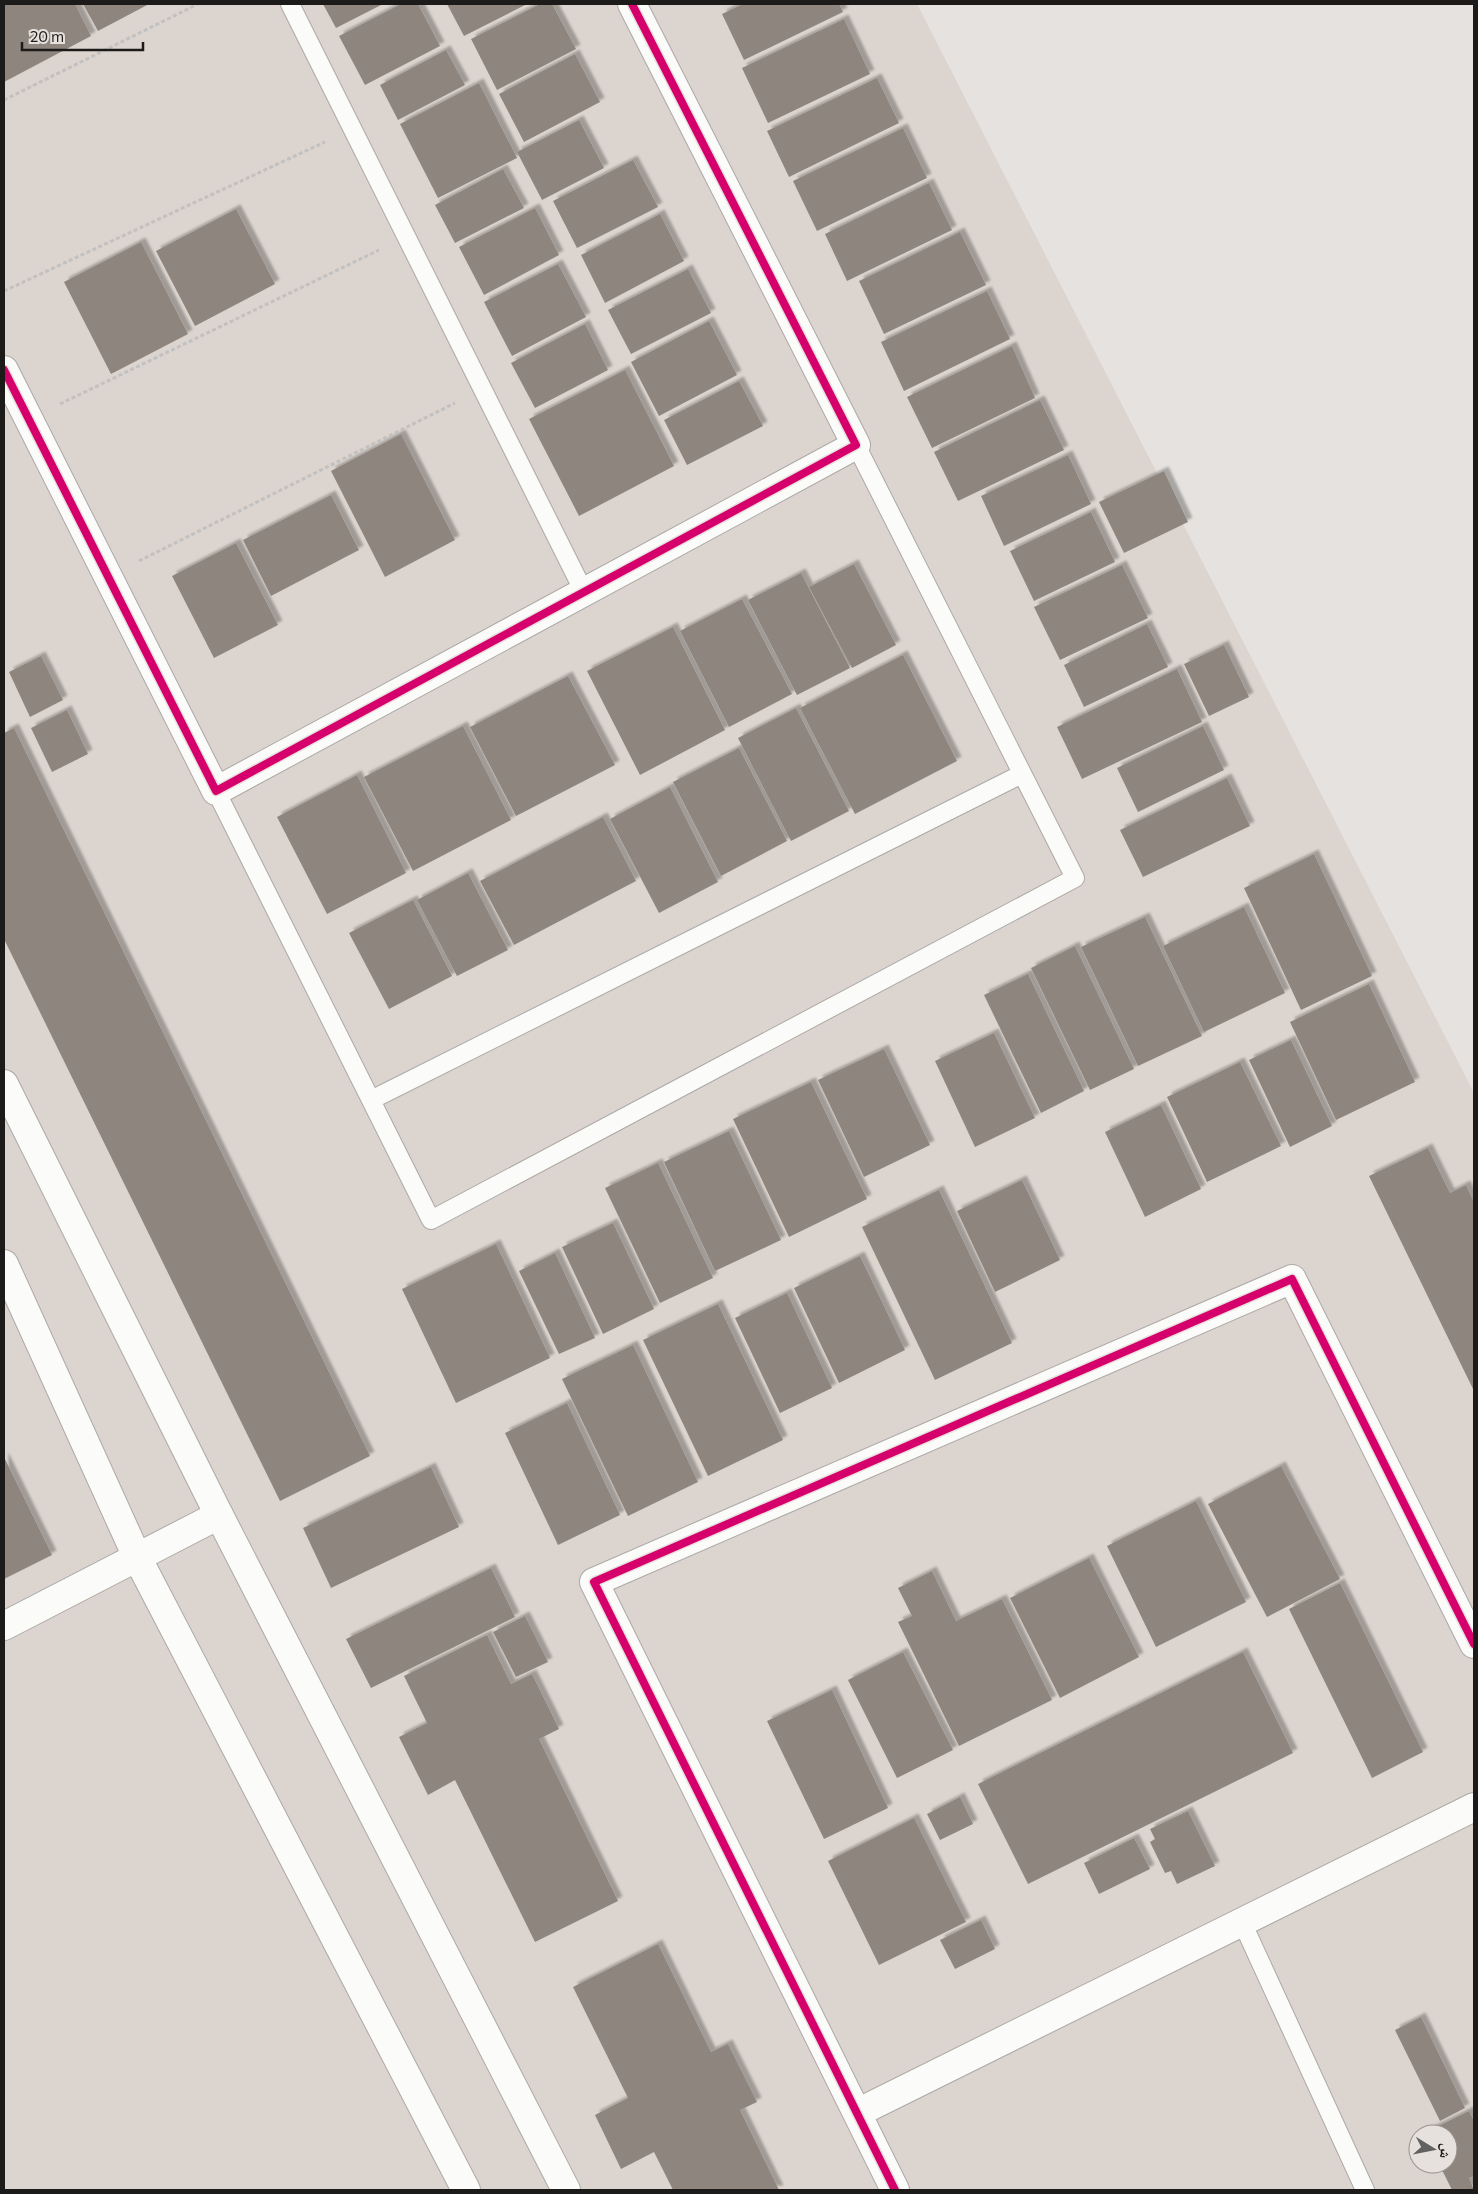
<svg xmlns="http://www.w3.org/2000/svg" width="1478" height="2194" font-family="Commissioner,'Noto Naskh Arabic',sans-serif">
<style>
.built{fill:#dcd4ce;fill-rule:evenodd}
.building{fill:#8e867e;filter:url(#shadow)}
.lines{fill:none;stroke-linecap:round;stroke-linejoin:round}
.service-casing{stroke:#aca9a7;stroke-width:20}
.minor-casing{stroke:#aca9a7;stroke-width:30}
.tertiary-casing{stroke:#aca9a7;stroke-width:30}
.path{stroke:#c2c1c1;stroke-width:3;stroke-dasharray:4 2.5;stroke-linecap:butt}
.service{stroke:#fbfbfa;stroke-width:18}
.minor{stroke:#fbfbfa;stroke-width:28}
.tertiary{stroke:#fbfbfa;stroke-width:28}
.cycleway-casing{stroke:#e7e1dd;stroke-width:11}
.cycleway{stroke:#d6006c;stroke-width:8}
</style>
<defs>
<filter id="shadow"><feDropShadow dx="4.5" dy="-4.5" stdDeviation="1" flood-color="#0004"/></filter>
</defs>
<rect width="100%" height="100%" fill="#e5e2df"/>
<path class="built" d="M 4,4 L 917,4 L 1474,1093 L 1474,2190 L 4,2190 ZM 1418,2134 L 1448,2134 L 1448,2164 L 1418,2164 Z"/>
<path class="building" d="M 4,4 L 75,4 L 91,36 L 4,82 Z
M 83,4 L 149,4 L 98,31 Z
M 323,4 L 383,4 L 336,28 Z
M 401,4 L 418,4 L 440,46 L 365,85 L 339,36 Z
M 447,4 L 527,4 L 464,36 Z
M 540,4 L 552,4 L 576,49 L 497,90 L 471,39 Z
M 743,4 L 839,4 L 843,12 L 744,60 L 722,14 Z
M 844,19 L 870,74 L 768,123 L 742,68 Z
M 446,50 L 465,85 L 398,120 L 380,85 Z
M 575,54 L 600,102 L 524,142 L 499,94 Z
M 877,78 L 899,123 L 789,177 L 767,131 Z
M 479,83 L 517,158 L 438,198 L 400,124 Z
M 579,120 L 604,168 L 542,200 L 517,152 Z
M 903,128 L 927,178 L 817,231 L 793,181 Z
M 633,160 L 658,207 L 577,248 L 553,201 Z
M 503,169 L 524,208 L 455,243 L 435,205 Z
M 929,183 L 952,230 L 847,281 L 825,234 Z
M 535,208 L 559,255 L 484,295 L 459,247 Z
M 236,209 L 275,284 L 195,326 L 156,251 Z
M 660,214 L 684,261 L 605,303 L 581,255 Z
M 960,232 L 986,285 L 884,334 L 859,281 Z
M 141,242 L 188,334 L 111,374 L 64,282 Z
M 558,264 L 586,317 L 512,356 L 484,302 Z
M 688,269 L 711,313 L 631,354 L 608,310 Z
M 987,291 L 1010,339 L 904,391 L 881,342 Z
M 709,321 L 737,375 L 659,416 L 631,362 Z
M 585,324 L 608,370 L 535,408 L 511,363 Z
M 1012,346 L 1035,398 L 932,448 L 907,397 Z
M 625,370 L 674,466 L 579,516 L 529,419 Z
M 739,381 L 763,426 L 687,465 L 664,420 Z
M 1040,400 L 1064,450 L 958,501 L 934,452 Z
M 401,434 L 455,540 L 385,577 L 331,471 Z
M 1068,455 L 1091,504 L 1004,546 L 981,496 Z
M 1164,471 L 1188,522 L 1124,553 L 1099,502 Z
M 331,495 L 359,550 L 271,596 L 243,540 Z
M 1091,512 L 1115,562 L 1034,601 L 1010,551 Z
M 236,543 L 278,625 L 214,658 L 172,576 Z
M 854,564 L 896,645 L 852,668 L 809,587 Z
M 1122,565 L 1148,618 L 1060,660 L 1034,607 Z
M 801,573 L 850,668 L 797,695 L 748,600 Z
M 742,599 L 792,694 L 729,727 L 680,631 Z
M 1147,624 L 1168,667 L 1084,707 L 1064,665 Z
M 673,627 L 725,730 L 640,775 L 587,671 Z
M 1224,645 L 1249,697 L 1209,716 L 1184,664 Z
M 903,655 L 957,761 L 855,814 L 800,708 Z
M 41,656 L 63,700 L 30,717 L 9,672 Z
M 1177,669 L 1202,722 L 1082,779 L 1057,727 Z
M 568,676 L 615,765 L 516,816 L 470,727 Z
M 796,708 L 849,811 L 791,841 L 738,738 Z
M 67,710 L 88,754 L 52,772 L 31,728 Z
M 463,726 L 511,820 L 413,871 L 364,777 Z
M 1203,726 L 1224,770 L 1138,812 L 1117,768 Z
M 14,728 L 370,1456 L 280,1501 L 4,939 L 4,733 Z
M 739,748 L 787,841 L 721,876 L 673,782 Z
M 357,775 L 406,873 L 327,914 L 277,817 Z
M 1227,778 L 1250,826 L 1143,877 L 1120,830 Z
M 670,787 L 718,882 L 659,913 L 610,819 Z
M 603,817 L 636,881 L 514,945 L 480,881 Z
M 1314,854 L 1372,976 L 1301,1010 L 1244,888 Z
M 468,873 L 508,950 L 457,976 L 417,900 Z
M 413,900 L 452,976 L 389,1009 L 349,933 Z
M 1244,907 L 1285,993 L 1204,1032 L 1163,946 Z
M 1145,917 L 1202,1036 L 1138,1066 L 1081,947 Z
M 1075,946 L 1134,1069 L 1090,1090 L 1031,968 Z
M 1028,974 L 1084,1091 L 1041,1113 L 984,995 Z
M 1369,984 L 1415,1082 L 1336,1120 L 1290,1022 Z
M 994,1033 L 1035,1118 L 975,1147 L 935,1061 Z
M 1291,1040 L 1332,1126 L 1290,1147 L 1249,1060 Z
M 884,1049 L 930,1145 L 864,1177 L 818,1080 Z
M 1240,1062 L 1281,1146 L 1207,1182 L 1167,1097 Z
M 811,1082 L 867,1199 L 789,1237 L 733,1119 Z
M 1161,1105 L 1201,1189 L 1145,1217 L 1105,1132 Z
M 729,1131 L 781,1240 L 715,1271 L 664,1162 Z
M 1428,1148 L 1450,1193 L 1466,1185 L 1474,1202 L 1474,1391 L 1369,1176 Z
M 658,1163 L 713,1278 L 660,1303 L 605,1188 Z
M 1022,1180 L 1060,1260 L 995,1292 L 957,1211 Z
M 939,1190 L 1012,1343 L 935,1380 L 862,1227 Z
M 613,1223 L 654,1309 L 603,1334 L 562,1247 Z
M 496,1244 L 550,1358 L 456,1403 L 402,1289 Z
M 555,1253 L 595,1338 L 559,1354 L 519,1271 Z
M 860,1256 L 905,1350 L 839,1383 L 794,1288 Z
M 787,1293 L 832,1388 L 780,1413 L 735,1318 Z
M 718,1304 L 783,1440 L 708,1476 L 643,1340 Z
M 633,1345 L 698,1482 L 628,1516 L 562,1379 Z
M 567,1403 L 620,1515 L 558,1545 L 505,1433 Z
M 4,1457 L 52,1555 L 4,1579 Z
M 1281,1466 L 1340,1579 L 1267,1617 L 1208,1504 Z
M 431,1467 L 459,1527 L 331,1588 L 303,1528 Z
M 1196,1501 L 1246,1602 L 1156,1647 L 1107,1546 Z
M 1089,1558 L 1139,1657 L 1060,1698 L 1010,1598 Z
M 491,1568 L 515,1617 L 371,1688 L 346,1639 Z
M 932,1571 L 956,1621 L 1002,1599 L 1052,1700 L 959,1746 L 898,1622 L 912,1616 L 898,1588 Z
M 1340,1583 L 1423,1752 L 1372,1778 L 1289,1609 Z
M 525,1616 L 548,1662 L 516,1677 L 493,1632 Z
M 487,1635 L 511,1684 L 532,1674 L 559,1729 L 539,1739 L 618,1901 L 535,1942 L 455,1780 L 428,1795 L 399,1737 L 427,1723 L 404,1676 Z
M 903,1652 L 953,1750 L 897,1778 L 848,1680 Z
M 1243,1652 L 1293,1753 L 1028,1884 L 978,1784 Z
M 832,1690 L 888,1808 L 824,1839 L 767,1721 Z
M 960,1797 L 973,1824 L 940,1840 L 927,1814 Z
M 1188,1811 L 1215,1866 L 1177,1884 L 1171,1871 L 1165,1873 L 1150,1842 L 1155,1839 L 1150,1829 Z
M 914,1818 L 966,1922 L 879,1965 L 828,1861 Z
M 1134,1838 L 1150,1869 L 1099,1894 L 1084,1863 Z
M 981,1920 L 995,1949 L 955,1969 L 940,1940 Z
M 658,1944 L 711,2052 L 728,2044 L 757,2102 L 740,2110 L 779,2190 L 673,2190 L 654,2152 L 621,2169 L 595,2115 L 628,2098 L 573,1987 Z
M 1421,2017 L 1465,2108 L 1440,2121 L 1395,2030 Z
M 1469,2111 L 1474,2121 L 1474,2176 L 1469,2178 L 1474,2190 L 1452,2190 L 1439,2164 L 1448,2164 L 1448,2134 L 1422,2134 Z"/>
<g class="lines">
<defs>
<path id="service" d="M 290,4 L 584,592
M 216,791 L 431,1220 L 1075,878 L 856,445
M 371,1100 L 1022,774
M 1242,1922 L 1365,2190"/>
<path id="minor" d="M 4,370 L 216,791 L 856,445 L 632,4
M 4,1626 L 219,1515
M 857,2113 L 1474,1807
M 895,2190 L 594,1582 L 1292,1279 L 1474,1644"/>
<path id="tertiary" d="M 4,1084 L 219,1515 L 566,2190
M 4,1264 L 137,1557 L 466,2190"/>
</defs>
<use href="#service" class="service-casing"/>
<use href="#minor" class="minor-casing"/>
<use href="#tertiary" class="tertiary-casing"/>
<path class="path" d="M 4,100 L 198,4
M 4,291 L 325,142
M 60,404 L 379,250
M 139,561 L 455,403"/>
<use href="#service" class="service"/>
<use href="#minor" class="minor"/>
<use href="#tertiary" class="tertiary"/>
<defs>
<path id="cycleway" d="M 4,370 L 216,791 L 856,445 L 632,4
M 895,2190 L 594,1582 L 1292,1279 L 1474,1644"/>
</defs>
<use href="#cycleway" class="cycleway-casing"/>
<use href="#cycleway" class="cycleway"/>
</g>
<rect width="1478" height="2194" fill="none" stroke="#1d1b1a" stroke-width="10"/>
<g transform="translate(1433 2149) rotate(100)"><circle r="24" fill="#e7e1dd" stroke="#96928f"/>
<path d="M0-4L9 19L0 12L-9 19Z" fill="#63615f"/>
<text y="-8" font-size="14" font-weight="bold" text-anchor="middle" fill="#1d1b1a">ش</text>
</g>
<path d="M22 42v8h121v-8" fill="none" stroke="#1d1b1a" stroke-width="2.5"/>
<text x="30" y="42" font-size="15" fill="#1d1b1a" stroke="#e7e1dd" stroke-width="4" paint-order="stroke">20 m</text>
</svg>
